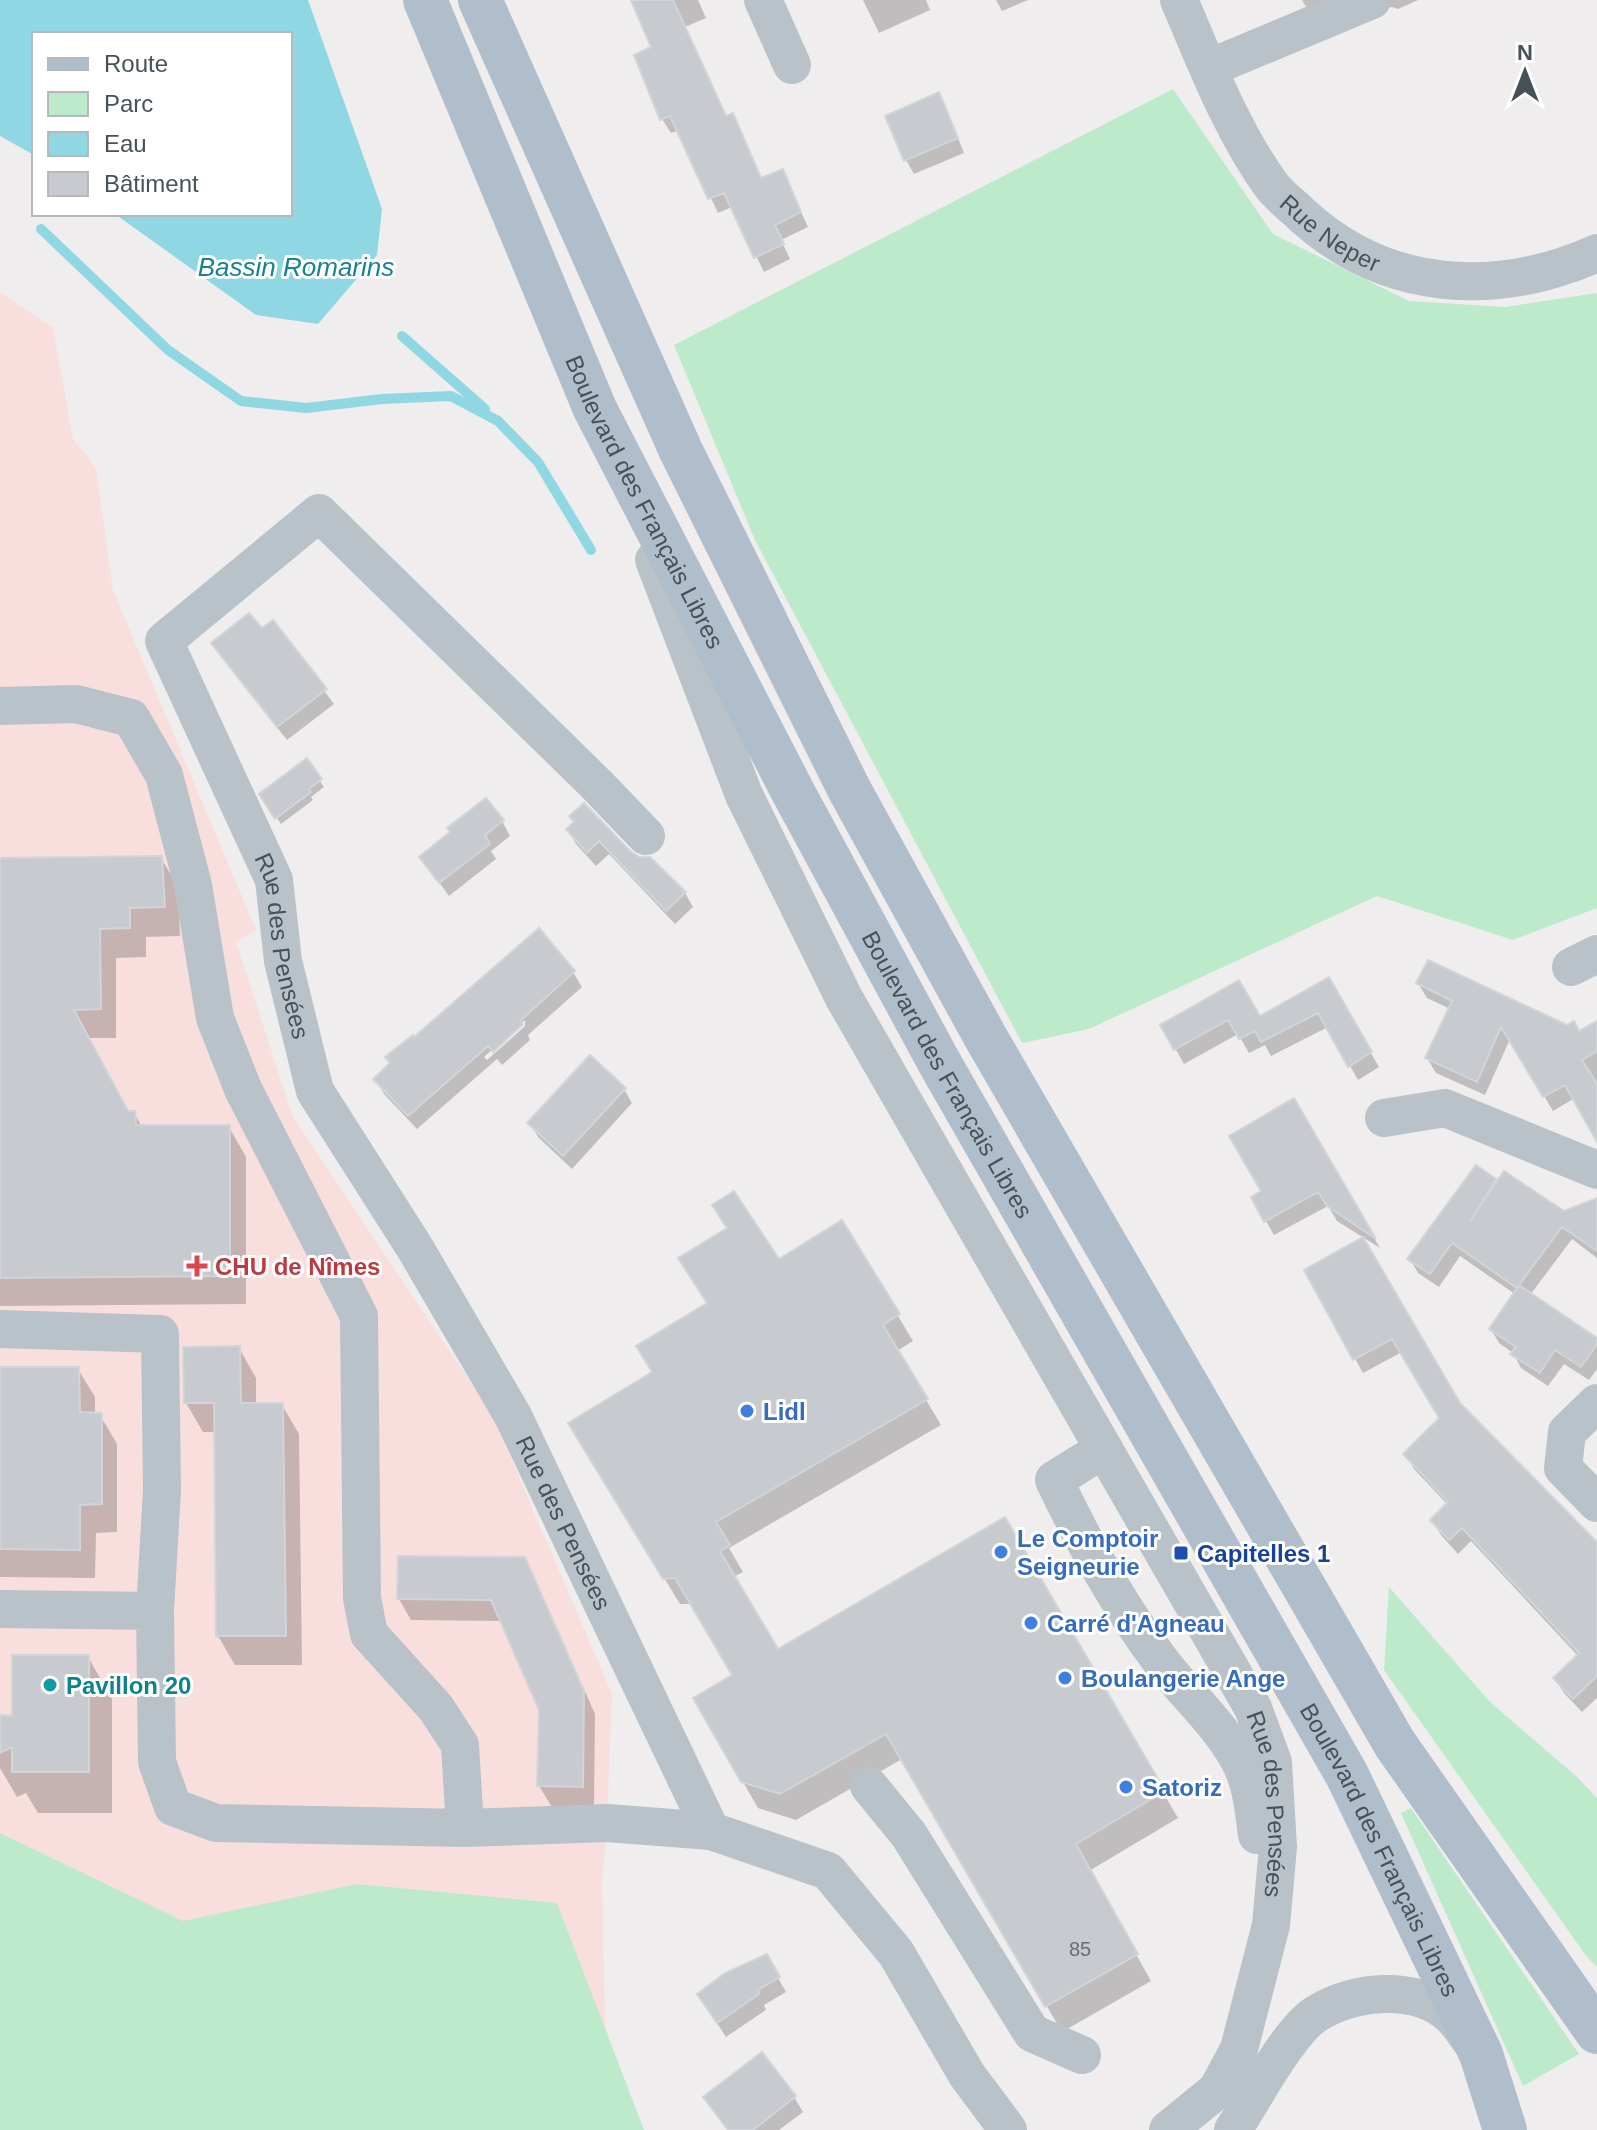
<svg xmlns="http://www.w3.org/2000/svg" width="1597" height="2130" font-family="Helvetica,sans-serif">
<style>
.medical{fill:#f8dfde}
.green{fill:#beeacc}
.water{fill:#8fd7e3}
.shadow{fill:#0003;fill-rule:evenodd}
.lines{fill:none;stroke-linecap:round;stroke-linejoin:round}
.stream{stroke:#8fd7e3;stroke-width:10}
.building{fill:#c7cacf;stroke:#d1d4d8;stroke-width:2}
.minor{stroke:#b9c2c8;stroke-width:38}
.major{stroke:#afbeca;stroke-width:44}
.health-dot{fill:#e0444e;stroke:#fff;stroke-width:3}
.shop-dot{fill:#3f7fe0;stroke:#fff;stroke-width:3}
.transit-dot{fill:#1a4fb4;stroke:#fff;stroke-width:3}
.culture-dot{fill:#0f9aa8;stroke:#fff;stroke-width:3}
.labels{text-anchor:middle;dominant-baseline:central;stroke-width:6;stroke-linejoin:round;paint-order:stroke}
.number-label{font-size:20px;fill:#676f76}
.street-label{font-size:24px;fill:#475158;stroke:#fff}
.health-label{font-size:24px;font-weight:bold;fill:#be3a42;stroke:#fff;text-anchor:start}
.shop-label{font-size:24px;font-weight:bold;fill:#366cbe;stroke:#fff;text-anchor:start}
.transit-label{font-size:24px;font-weight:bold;fill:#164399;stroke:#fff;text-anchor:start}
.culture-label{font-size:24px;font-weight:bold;fill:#0d838f;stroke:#fff;text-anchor:start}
.water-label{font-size:26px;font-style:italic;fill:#198193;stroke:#fff}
</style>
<rect width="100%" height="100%" fill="#efeded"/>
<path class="medical" d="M 0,292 L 53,328 L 73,439 L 96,468 L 113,590 L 256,930 L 236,942 L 293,1117 L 493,1416 L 612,1694 L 607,1823 L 602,1881 L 605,2023 L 632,2130 L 0,2130 Z"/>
<path class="green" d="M 1173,89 L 1273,234 L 1409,301 L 1505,307 L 1597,293 L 1597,908 L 1513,940 L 1377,896 L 1089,1029 L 1022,1043 L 755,540 L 674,345 Z
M 1389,1587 L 1490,1702 L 1577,1777 L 1597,1798 L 1597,1967 L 1587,1957 L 1384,1670 Z
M 1411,1808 L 1579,2054 L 1523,2086 L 1401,1813 Z
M 0,1833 L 183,1921 L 357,1884 L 557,1903 L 644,2130 L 0,2130 Z"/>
<path class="water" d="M 0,0 L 308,0 L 382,209 L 377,255 L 318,324 L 256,315 L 115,214 L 290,214 L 290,34 L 34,34 L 34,155 L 0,136 Z"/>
<path class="shadow" d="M 633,0 L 698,0 L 706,18 L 685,27 L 726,118 L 732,115 L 762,179 L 782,171 L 808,227 L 781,240 L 790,259 L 764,272 L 732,207 L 718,213 L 679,130 L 671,133 L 662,119 L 654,48 Z
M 863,0 L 926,0 L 930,10 L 879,33 Z
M 996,0 L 1028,0 L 1002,11 Z
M 1302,0 L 1418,0 L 1398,9 L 1392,7 L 1381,8 L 1321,33 Z
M 946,109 L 964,153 L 914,174 L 906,160 Z
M 273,623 L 334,704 L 287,740 L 222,658 L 214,643 L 262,631 Z
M 306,761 L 324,787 L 311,797 L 313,800 L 281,824 L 261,794 Z
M 502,821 L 510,836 L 491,851 L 496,859 L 449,896 L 421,857 Z
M 575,823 L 629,853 L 685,893 L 693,907 L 675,924 L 609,854 L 596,866 L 576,844 L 568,829 Z
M 161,858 L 178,887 L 180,936 L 146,937 L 146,957 L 116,958 L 116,1038 L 88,1038 L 128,1113 L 134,1113 L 142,1127 L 229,1127 L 246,1157 L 246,1304 L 0,1306 L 0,860 Z
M 573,972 L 582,987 L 528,1035 L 530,1040 L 502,1065 L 497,1059 L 417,1129 L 384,1094 L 376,1080 ZM 525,1020 L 525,1026 L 487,1060 L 484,1057 Z
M 1328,980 L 1379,1067 L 1358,1080 L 1328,1027 L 1271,1056 L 1265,1045 L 1249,1053 L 1238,1034 L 1184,1064 L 1162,1025 L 1238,982 L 1259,1018 Z
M 1418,983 L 1579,1033 L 1597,1024 L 1597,1138 L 1575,1098 L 1553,1111 L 1510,1039 L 1485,1095 L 1436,1073 L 1427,1058 L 1450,1009 L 1427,998 Z
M 624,1089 L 632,1103 L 572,1169 L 538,1137 L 530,1123 Z
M 1293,1101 L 1380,1248 L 1337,1221 L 1328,1206 L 1274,1235 L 1253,1198 L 1264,1191 Z
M 1494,1181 L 1503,1195 L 1481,1247 L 1597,1200 L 1597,1258 L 1572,1239 L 1530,1295 L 1597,1340 L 1597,1369 L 1589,1380 L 1564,1364 L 1548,1386 L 1521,1368 L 1513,1353 L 1499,1343 L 1491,1329 L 1515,1294 L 1460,1256 L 1439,1287 L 1418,1273 L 1410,1259 Z
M 842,1223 L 913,1341 L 897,1351 L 941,1425 L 729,1548 L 743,1572 L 733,1577 L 778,1651 L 1004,1520 L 1178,1818 L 1089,1871 L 1151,1981 L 1062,2032 L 902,1759 L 796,1820 L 758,1808 L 695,1699 L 735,1676 L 692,1604 L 680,1604 L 585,1449 L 654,1373 L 778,1261 Z
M 1362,1240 L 1459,1404 L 1597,1545 L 1597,1698 L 1582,1712 L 1564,1693 L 1555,1679 L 1578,1656 L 1471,1541 L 1458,1554 L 1441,1535 L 1433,1521 L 1448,1505 L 1414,1469 L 1406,1454 L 1441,1419 L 1402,1352 L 1363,1373 L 1307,1271 Z
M 239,1348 L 256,1378 L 256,1405 L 282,1405 L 299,1434 L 302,1665 L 235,1665 L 218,1636 L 216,1432 L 203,1432 L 186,1403 Z
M 0,1369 L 78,1369 L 95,1397 L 95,1415 L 100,1415 L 117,1444 L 117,1532 L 96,1533 L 95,1578 L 0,1577 Z
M 524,1559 L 536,1581 L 595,1714 L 594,1807 L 552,1807 L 539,1786 L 541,1709 L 502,1621 L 411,1620 L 399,1599 Z
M 88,1657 L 112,1699 L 112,1813 L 38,1813 L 26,1793 L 17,1797 L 0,1768 L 0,1717 L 14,1719 Z
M 766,1957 L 786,1992 L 764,2005 L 766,2010 L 726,2037 L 708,2009 Z
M 794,2097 L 803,2112 L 779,2130 L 727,2130 L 705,2098 Z"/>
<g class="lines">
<path class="stream" d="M 41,229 L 168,350 L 241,401 L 306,408 L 382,399 L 451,396 L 498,421 L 538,462 L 591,550
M 402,336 L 485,409"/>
</g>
<path class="building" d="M 631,0 L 673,0 L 726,116 L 733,113 L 761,178 L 783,169 L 801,212 L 775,225 L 784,244 L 754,258 L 724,193 L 708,199 L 670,116 L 660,120 L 634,55 L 651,47 Z
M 939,92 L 958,138 L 904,161 L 885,116 Z
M 249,613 L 262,628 L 273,620 L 327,689 L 277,727 L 211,643 Z
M 307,758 L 322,779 L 309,789 L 311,792 L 275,819 L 259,794 Z
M 486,798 L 504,820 L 485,835 L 490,844 L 439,883 L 419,857 L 450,832 L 447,828 Z
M 584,803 L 630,851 L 639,857 L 650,857 L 686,892 L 666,911 L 599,841 L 587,853 L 566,829 L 574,822 L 569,816 Z
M 162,856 L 165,907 L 130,908 L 130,928 L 100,929 L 101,1009 L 74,1010 L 128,1111 L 135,1111 L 136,1125 L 230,1125 L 230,1276 L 0,1278 L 0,858 Z
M 539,928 L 575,971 L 520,1021 L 523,1024 L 493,1052 L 488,1046 L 408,1116 L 373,1079 L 390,1063 L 385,1057 L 413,1035 L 414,1037 Z
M 1428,960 L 1567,1025 L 1574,1021 L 1579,1031 L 1597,1021 L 1597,1051 L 1582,1060 L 1597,1084 L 1597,1142 L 1565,1085 L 1543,1097 L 1501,1027 L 1477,1082 L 1425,1058 L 1452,1001 L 1416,983 Z
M 1329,977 L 1372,1052 L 1348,1067 L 1318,1013 L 1261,1042 L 1255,1031 L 1239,1039 L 1228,1020 L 1174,1050 L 1160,1025 L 1239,980 L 1260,1016 Z
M 590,1055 L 626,1088 L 563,1156 L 527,1123 Z
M 1294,1098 L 1376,1239 L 1327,1206 L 1318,1192 L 1264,1222 L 1251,1197 L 1261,1191 L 1229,1136 Z
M 1476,1165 L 1496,1179 L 1470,1221 L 1504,1171 L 1564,1211 L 1597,1198 L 1597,1251 L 1562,1227 L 1519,1285 L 1597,1338 L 1597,1344 L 1581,1367 L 1555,1350 L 1540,1373 L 1510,1354 L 1516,1347 L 1489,1329 L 1519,1285 L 1517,1288 L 1452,1243 L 1430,1274 L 1407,1259 Z
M 734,1191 L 779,1259 L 842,1220 L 900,1314 L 883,1325 L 928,1399 L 716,1522 L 730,1545 L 720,1551 L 778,1649 L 1005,1517 L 1165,1791 L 1076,1844 L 1138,1954 L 1045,2007 L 886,1734 L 780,1794 L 741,1782 L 693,1698 L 732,1675 L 675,1578 L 663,1579 L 568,1423 L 652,1372 L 636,1346 L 707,1303 L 678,1258 L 727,1228 L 712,1205 Z
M 1363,1237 L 1460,1403 L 1597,1542 L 1597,1676 L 1573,1699 L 1553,1678 L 1579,1653 L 1462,1528 L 1449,1540 L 1430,1520 L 1448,1502 L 1403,1454 L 1439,1418 L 1392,1339 L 1353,1360 L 1304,1270 Z
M 240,1346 L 241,1403 L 283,1403 L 286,1636 L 216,1636 L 214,1403 L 184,1403 L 183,1347 Z
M 0,1367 L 79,1367 L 80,1412 L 102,1413 L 102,1504 L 80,1505 L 80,1550 L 0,1549 Z
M 398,1556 L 525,1557 L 584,1691 L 583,1787 L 537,1786 L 539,1710 L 491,1600 L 397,1599 Z
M 12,1655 L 89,1655 L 89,1772 L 12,1772 L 12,1747 L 0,1753 L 0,1715 L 12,1716 Z
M 767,1954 L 780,1977 L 758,1990 L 759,1994 L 717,2023 L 697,1994 L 725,1973 Z
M 762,2052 L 796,2096 L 753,2130 L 728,2130 L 703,2097 Z"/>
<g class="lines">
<g class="minor">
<path d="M 763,0 L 792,65"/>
<path id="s1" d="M 1179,0 C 1206,63 1231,129 1271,185 C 1279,196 1292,205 1302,215 C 1386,292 1496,298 1597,253"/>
<path d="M 1209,68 L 1372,0"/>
<path id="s2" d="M 654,560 L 744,795 L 844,998 L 1253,1708 L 1273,1762 L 1278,1847 L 1271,1925 L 1239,2049 L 1217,2090 L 1168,2130"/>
<path d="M 0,706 L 76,704 L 131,718 L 164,775 L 193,885 L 215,1018 L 243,1089 L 359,1316 L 362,1598 L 369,1634 L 436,1708 L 460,1745 L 465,1828"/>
<path id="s3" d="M 646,836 L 597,785 L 319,513 L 164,641 L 274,880 L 283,961 L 315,1091 L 415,1248 L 513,1416 L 711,1831"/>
<path d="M 1571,967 L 1597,954"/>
<path d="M 1384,1118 L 1445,1108 L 1597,1170"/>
<path d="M 0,1329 L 160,1334 L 162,1490 L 155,1611"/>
<path d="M 1597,1403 L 1567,1432 L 1563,1468 L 1597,1503"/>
<path d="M 1104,1449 L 1054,1480 C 1083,1541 1117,1602 1157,1656 C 1184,1694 1223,1725 1243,1768 C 1252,1789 1254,1813 1257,1835"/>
<path d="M 0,1609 L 155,1611 L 157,1762 L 173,1807 L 216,1823 L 465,1828 L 607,1823 L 711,1831 L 828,1871 L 896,1953 L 967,2075 L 1008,2130"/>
<path d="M 869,1786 L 909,1835 L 1032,2033 L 1082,2055"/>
<path d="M 1233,2130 C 1253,2100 1288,2032 1316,2014 C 1353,1990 1417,1984 1451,2016 C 1458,2022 1464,2032 1470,2040"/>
</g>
<g class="major">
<path id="s4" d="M 425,0 L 595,409 L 793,792 L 939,1062 L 1347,1775 L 1481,2054 L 1505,2130"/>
<path d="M 480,0 L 681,451 L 849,789 L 986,1038 L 1395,1744 L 1597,2032"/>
</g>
</g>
<path class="health-dot" d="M193 1254h8v8h8v8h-8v8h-8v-8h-8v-8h8z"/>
<g class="shop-dot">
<circle cx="747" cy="1411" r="8"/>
<circle cx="1001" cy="1552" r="8"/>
<circle cx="1031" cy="1623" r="8"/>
<circle cx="1065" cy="1678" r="8"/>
<circle cx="1126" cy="1787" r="8"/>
</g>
<rect class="transit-dot" x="1173" y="1545" width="16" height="16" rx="4"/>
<circle class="culture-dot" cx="50" cy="1685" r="8"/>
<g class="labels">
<g class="number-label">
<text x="1080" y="1949">85</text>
</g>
<g class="street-label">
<text stroke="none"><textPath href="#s1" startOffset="284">Rue Neper</textPath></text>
<text stroke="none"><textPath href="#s4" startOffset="548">Boulevard des Français Libres</textPath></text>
<text stroke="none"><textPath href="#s3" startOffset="990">Rue des Pensées</textPath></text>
<text stroke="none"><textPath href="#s4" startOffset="1196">Boulevard des Français Libres</textPath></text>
<text stroke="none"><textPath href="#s3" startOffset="1638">Rue des Pensées</textPath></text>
<text stroke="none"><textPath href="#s2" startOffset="1396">Rue des Pensées</textPath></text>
<text stroke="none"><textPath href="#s4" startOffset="2084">Boulevard des Français Libres</textPath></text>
</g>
<g class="health-label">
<text x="215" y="1266">CHU de Nîmes</text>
</g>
<g class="shop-label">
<text x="763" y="1411">Lidl</text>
<text x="1017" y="1538">Le Comptoir<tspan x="1017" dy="28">Seigneurie</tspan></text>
<text x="1047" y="1623">Carré d'Agneau</text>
<text x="1081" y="1678">Boulangerie Ange</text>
<text x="1142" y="1787">Satoriz</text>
</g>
<g class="transit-label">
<text x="1197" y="1553">Capitelles 1</text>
</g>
<g class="culture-label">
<text x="66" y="1685">Pavillon 20</text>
</g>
<g class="water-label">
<text x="296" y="267">Bassin Romarins</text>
</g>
</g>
<rect x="32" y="32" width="260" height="184" fill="#ffffff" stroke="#b5b9bc" stroke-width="2"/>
<rect x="48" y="58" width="40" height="12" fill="#afbeca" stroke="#b5b9bc" stroke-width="2"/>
<text x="104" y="72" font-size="24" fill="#475158">Route</text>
<rect x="48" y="92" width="40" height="24" fill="#beeacc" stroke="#b5b9bc" stroke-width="2"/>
<text x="104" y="112" font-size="24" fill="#475158">Parc</text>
<rect x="48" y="132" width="40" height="24" fill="#8fd7e3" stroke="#b5b9bc" stroke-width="2"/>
<text x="104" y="152" font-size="24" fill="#475158">Eau</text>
<rect x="48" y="172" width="40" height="24" fill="#c7cacf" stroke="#b5b9bc" stroke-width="2"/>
<text x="104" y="192" font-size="24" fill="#475158">Bâtiment</text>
<g transform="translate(1525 72)" stroke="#ffffff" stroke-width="6" paint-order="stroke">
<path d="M0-6L14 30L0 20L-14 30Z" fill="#475158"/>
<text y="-12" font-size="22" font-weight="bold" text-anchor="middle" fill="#475158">N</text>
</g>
</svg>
